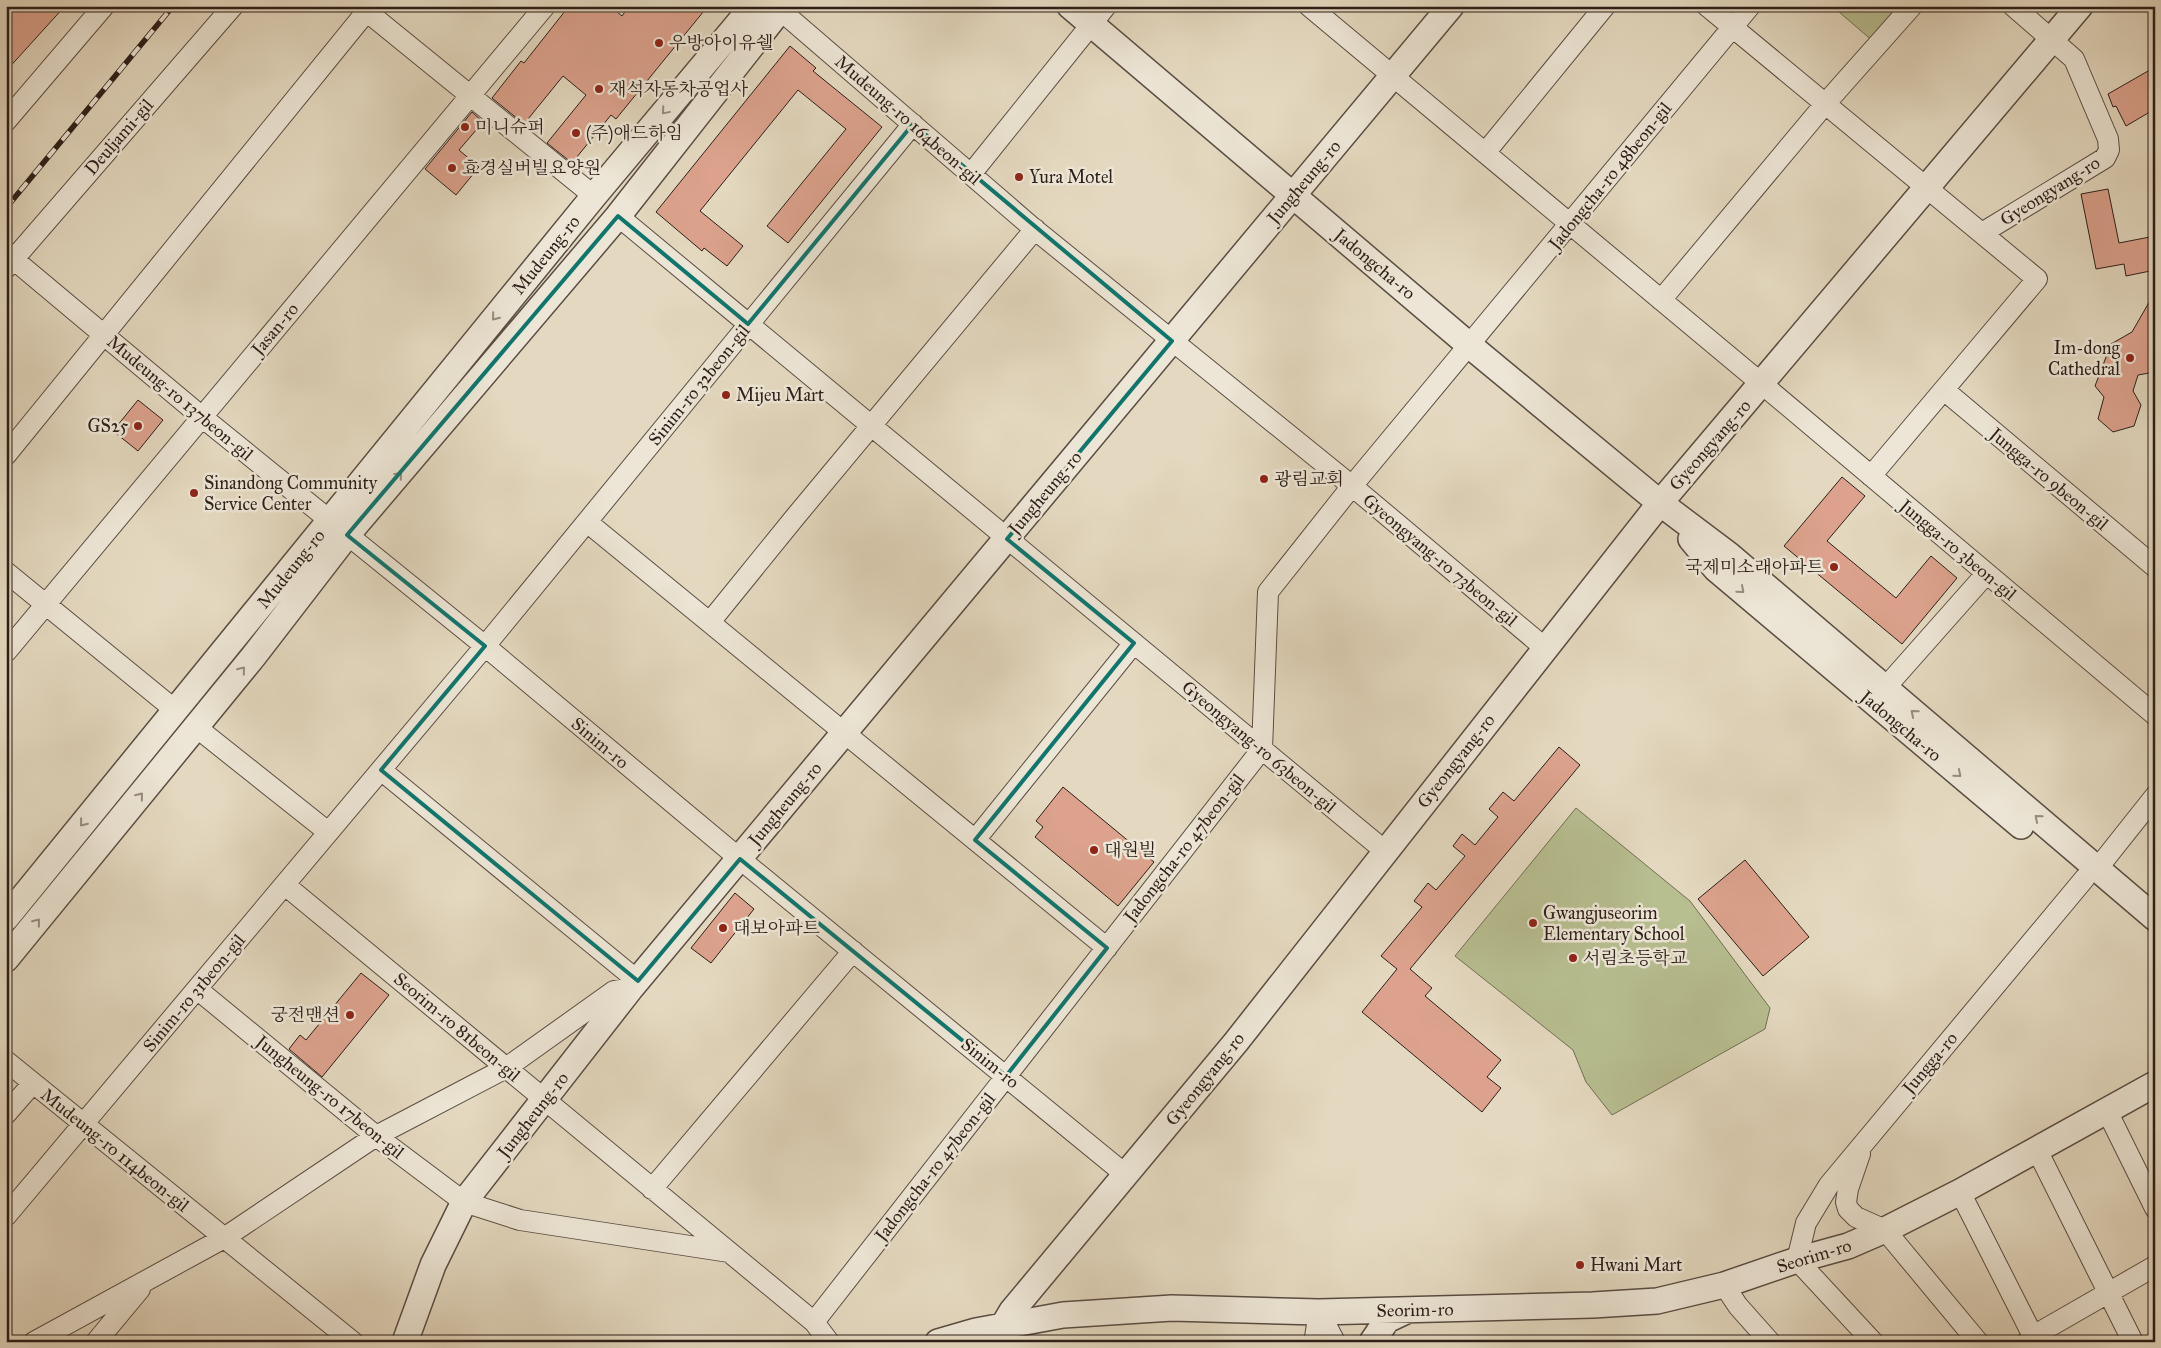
<svg xmlns="http://www.w3.org/2000/svg" width="2161" height="1348" font-family="'IM FELL Great Primer','Noto Serif KR',serif">
<style>
.green{fill:#b7be90;stroke:#726e54}
.building{fill:#dca28d;stroke:#2c1e19}
.lines{fill:none;stroke-linecap:round;stroke-linejoin:round}
.minor-casing{stroke:#5a4d43;stroke-width:22}
.tertiary-casing{stroke:#5a4d43;stroke-width:28}
.minor{stroke:#ede6d6;stroke-width:20}
.tertiary{stroke:#ede6d6;stroke-width:25}
.rail-casing{stroke:#2c1e19;stroke-width:5.5}
.rail{stroke:#ede6d6;stroke-width:4;stroke-dasharray:11;stroke-linecap:butt}
.oneway{stroke:#968c81}
.marked{fill:none;stroke:#0f766e;stroke-width:4;stroke-linejoin:round}
.poi-dot{fill:#8f2418;stroke:#ede6d6;stroke-width:2}
.labels{text-anchor:middle;dominant-baseline:central;stroke-width:5;stroke-linejoin:round;paint-order:stroke}
.poi-label{font-size:18px;fill:#2c1e19;stroke:#ede6d6;text-anchor:start}
.street-label{font-size:18px;fill:#2c1e19;stroke:#ede6d6}
</style>
<rect width="100%" height="100%" fill="#e4d9c0"/>
<filter id="stains"><feTurbulence type="fractalNoise" baseFrequency=".004" numOctaves="4"/><feColorMatrix values="0 0 0 0 .2 0 0 0 0 .09 0 0 0 0 .02 0 0 0 .5 -.17"/></filter>
<radialGradient id="worn" r=".72"><stop offset=".6" stop-color="#630" stop-opacity="0"/><stop offset="1" stop-color="#630" stop-opacity=".3"/></radialGradient>
<path class="green" d="M 1832,6 L 1904,6 L 1874,42 Z
M 1576,808 L 1690,901 L 1770,1008 L 1765,1029 L 1612,1115 L 1586,1082 L 1573,1050 L 1455,956 Z"/>
<path class="building" d="M 6,6 L 65,6 L 6,71 Z
M 569,6 L 610,6 L 622,16 L 629,6 L 708,6 L 616,119 L 611,115 L 572,163 L 547,143 L 586,95 L 563,76 L 524,124 L 492,98 L 521,61 L 524,63 Z
M 790,46 L 816,68 L 813,71 L 882,127 L 788,243 L 767,226 L 846,129 L 798,90 L 700,211 L 743,246 L 727,266 L 704,248 L 702,251 L 656,212 Z
M 2155,67 L 2155,109 L 2126,126 L 2116,106 L 2113,107 L 2108,94 Z
M 472,112 L 483,122 L 459,150 L 479,167 L 456,195 L 425,169 Z
M 2108,189 L 2119,243 L 2155,236 L 2155,270 L 2126,276 L 2124,264 L 2096,269 L 2081,194 Z
M 2155,292 L 2155,372 L 2138,375 L 2133,391 L 2141,405 L 2134,426 L 2113,432 L 2098,419 L 2104,397 L 2095,386 L 2111,344 L 2132,332 Z
M 138,400 L 163,420 L 138,451 L 113,431 Z
M 1842,477 L 1865,496 L 1827,541 L 1896,598 L 1931,556 L 1957,578 L 1902,644 L 1784,546 Z
M 1559,747 L 1580,765 L 1410,969 L 1432,988 L 1425,996 L 1501,1060 L 1487,1077 L 1501,1088 L 1482,1112 L 1362,1012 L 1397,969 L 1381,956 L 1422,907 L 1414,901 L 1428,883 L 1436,890 L 1465,856 L 1453,846 L 1462,834 L 1475,845 L 1498,817 L 1489,809 L 1503,792 L 1514,801 Z
M 1063,787 L 1154,862 L 1118,906 L 1035,837 L 1043,827 L 1036,821 Z
M 1745,860 L 1809,937 L 1763,976 L 1698,899 Z
M 735,893 L 754,909 L 711,963 L 691,948 Z
M 361,973 L 389,995 L 322,1077 L 289,1049 L 300,1035 L 306,1040 Z"/>
<g class="lines">
<defs>
<path id="minor" d="M 360,6 L 594,196
M 1309,6 L 1762,384 L 2155,715
M 1707,6 L 2037,279 L 1871,476
M 780,10 L 1033,228 L 1352,486 L 1545,648
M 6,121 L 104,6
M 1485,153 L 1605,6
M 971,174 L 1106,6
M 618,216 L 1385,851
M 1982,233 L 2105,158 L 2109,150 L 2108,139 L 2074,59 L 2013,6
M 6,253 L 202,417 L 485,646 L 740,859 L 1126,1175
M 6,268 L 233,6
M 1661,300 L 1825,104 L 1912,6
M 1944,390 L 2155,567
M 6,455 L 371,6
M 587,522 L 1107,948
M 6,572 L 175,710
M 710,622 L 796,516 L 1035,229
M 6,652 L 545,6
M 1885,688 L 1986,574
M 196,727 L 328,832
M 381,770 L 638,981
M 975,840 L 1134,643
M 2097,869 L 2155,796
M 285,885 L 814,1322 L 829,1342
M 197,989 L 376,1136 L 464,1202 L 520,1220 L 729,1252
M 6,1061 L 353,1342
M 2107,1111 L 2155,1208
M 6,1114 L 33,1083
M 2037,1150 L 2133,1342
M 1860,1154 L 1848,1189 L 1846,1202 L 1848,1209 L 1856,1217 L 1885,1230 L 1978,1342
M 652,1189 L 853,951
M 1960,1192 L 2036,1342
M 6,1216 L 485,646 L 913,124
M 1724,1285 L 1738,1306 L 1770,1342
M 1319,1312 L 1335,1342
M 814,1322 L 1262,749 L 1268,592 L 1352,486 L 1750,6
M 34,1342 L 224,1238 L 376,1136 L 506,1068 L 614,991 L 631,988
M 96,1342 L 140,1289
M 1316,1342 L 1315,1337 L 1319,1312
M 1873,1342 L 1797,1260 L 1806,1223 L 1829,1185 L 2085,878
M 2027,1342 L 2033,1336 L 2155,1266"/>
<path id="tertiary" d="M 1070,6 L 1469,345 L 1660,503 L 1729,555 L 2155,918
M 1691,539 L 1716,569 L 2021,826
M 6,918 L 594,196 L 753,6
M 6,959 L 253,657 L 347,535 L 618,216 L 783,6
M 405,1342 L 433,1265 L 464,1202 L 631,988 L 1451,6
M 938,1342 L 976,1331 L 1063,1315 L 1172,1308 L 1319,1312 L 1593,1305 L 1657,1301 L 1724,1285 L 1797,1260 L 1848,1246 L 1885,1230 L 1960,1192 L 2155,1084
M 1010,1342 L 1003,1326 L 1012,1311 L 1236,1042 L 1660,503 L 2080,6
M 1372,1342 L 1387,1320 L 1408,1310"/>
</defs>
<use href="#minor" class="minor-casing"/>
<use href="#tertiary" class="tertiary-casing"/>
<use href="#minor" class="minor"/>
<use href="#tertiary" class="tertiary"/>
<defs>
<path id="rail" d="M 6,208 L 173,6"/>
</defs>
<use href="#rail" class="rail-casing"/>
<use href="#rail" class="rail"/>
</g>
<defs><path id="oneway-chevron" d="M-2-3.5L2.5 0L-2 3.5" fill="none" stroke-width="1.6" stroke-linecap="round" stroke-linejoin="round" transform="scale(1.25)"/></defs>
<g class="oneway">
<use href="#oneway-chevron" transform="translate(665 111) rotate(130)"/>
<use href="#oneway-chevron" transform="translate(495 317) rotate(129)"/>
<use href="#oneway-chevron" transform="translate(399 475) rotate(-50)"/>
<use href="#oneway-chevron" transform="translate(1741 590) rotate(41)"/>
<use href="#oneway-chevron" transform="translate(242 670) rotate(-51)"/>
<use href="#oneway-chevron" transform="translate(1914 713) rotate(-140)"/>
<use href="#oneway-chevron" transform="translate(1958 774) rotate(40)"/>
<use href="#oneway-chevron" transform="translate(140 796) rotate(-51)"/>
<use href="#oneway-chevron" transform="translate(2038 818) rotate(-140)"/>
<use href="#oneway-chevron" transform="translate(83 823) rotate(129)"/>
<use href="#oneway-chevron" transform="translate(37 922) rotate(-51)"/>
</g>
<path class="marked" d="M 913,124 L 1172,341 L 1007,539 L 1134,643 L 975,840 L 1107,948 L 1006,1076 L 740,859 L 638,981 L 381,770 L 485,646 L 347,535 L 618,216 L 748,324 Z"/>
<g class="poi-dot">
<circle cx="659" cy="43" r="5"/>
<circle cx="599" cy="89" r="5"/>
<circle cx="465" cy="127" r="5"/>
<circle cx="576" cy="133" r="5"/>
<circle cx="452" cy="168" r="5"/>
<circle cx="1019" cy="177" r="5"/>
<circle cx="2130" cy="358" r="5"/>
<circle cx="726" cy="395" r="5"/>
<circle cx="138" cy="426" r="5"/>
<circle cx="1264" cy="479" r="5"/>
<circle cx="194" cy="493" r="5"/>
<circle cx="1834" cy="567" r="5"/>
<circle cx="1094" cy="850" r="5"/>
<circle cx="1533" cy="923" r="5"/>
<circle cx="723" cy="928" r="5"/>
<circle cx="1573" cy="958" r="5"/>
<circle cx="350" cy="1015" r="5"/>
<circle cx="1580" cy="1265" r="5"/>
</g>
<g class="labels">
<g class="poi-label">
<text x="669" y="43">우방아이유쉘</text>
<text x="609" y="89">재석자동차공업사</text>
<text x="475" y="127">미니슈퍼</text>
<text x="586" y="133">(주)애드하임</text>
<text x="462" y="168">효경실버빌요양원</text>
<text x="1029" y="177">Yura Motel</text>
<text x="2120" y="348" text-anchor="end">Im-dong<tspan x="2120" dy="21">Cathedral</tspan></text>
<text x="736" y="395">Mijeu Mart</text>
<text x="128" y="426" text-anchor="end">GS25</text>
<text x="1274" y="479">광림교회</text>
<text x="204" y="483">Sinandong Community<tspan x="204" dy="21">Service Center</tspan></text>
<text x="1824" y="567" text-anchor="end">국제미소래아파트</text>
<text x="1104" y="850">대원빌</text>
<text x="1543" y="913">Gwangjuseorim<tspan x="1543" dy="21">Elementary School</tspan></text>
<text x="733" y="928">대보아파트</text>
<text x="1583" y="958">서림초등학교</text>
<text x="340" y="1015" text-anchor="end">궁전맨션</text>
<text x="1590" y="1265">Hwani Mart</text>
</g>
<g class="street-label">
<text transform="translate(908 120) rotate(41)">Mudeung-ro 164beon-gil</text>
<text transform="translate(119 137) rotate(-49)">Deuljami-gil</text>
<text transform="translate(1610 176) rotate(-51)">Jadongcha-ro 48beon-gil</text>
<text transform="translate(1304 182) rotate(-50)">Jungheung-ro</text>
<text transform="translate(2050 191) rotate(-32)">Gyeongyang-ro</text>
<text transform="translate(546 255) rotate(-51)">Mudeung-ro</text>
<text transform="translate(1375 264) rotate(40)">Jadongcha-ro</text>
<text transform="translate(275 329) rotate(-50)">Jasan-ro</text>
<text transform="translate(699 385) rotate(-51)">Sinim-ro 32beon-gil</text>
<text transform="translate(180 398) rotate(40)">Mudeung-ro 137beon-gil</text>
<text transform="translate(1710 445) rotate(-49)">Gyeongyang-ro</text>
<text transform="translate(2049 479) rotate(40)">Jungga-ro 9beon-gil</text>
<text transform="translate(1045 493) rotate(-50)">Jungheung-ro</text>
<text transform="translate(1958 550) rotate(40)">Jungga-ro 3beon-gil</text>
<text transform="translate(1440 560) rotate(40)">Gyeongyang-ro 73beon-gil</text>
<text transform="translate(291 569) rotate(-51)">Mudeung-ro</text>
<text transform="translate(1901 726) rotate(40)">Jadongcha-ro</text>
<text transform="translate(600 743) rotate(40)">Sinim-ro</text>
<text transform="translate(1259 747) rotate(40)">Gyeongyang-ro 63beon-gil</text>
<text transform="translate(1456 761) rotate(-52)">Gyeongyang-ro</text>
<text transform="translate(785 804) rotate(-50)">Jungheung-ro</text>
<text transform="translate(1184 848) rotate(-52)">Jadongcha-ro 47beon-gil</text>
<text transform="translate(194 993) rotate(-50)">Sinim-ro 31beon-gil</text>
<text transform="translate(457 1027) rotate(40)">Seorim-ro 81beon-gil</text>
<text transform="translate(990 1063) rotate(39)">Sinim-ro</text>
<text transform="translate(1930 1063) rotate(-50)">Jungga-ro</text>
<text transform="translate(1205 1079) rotate(-51)">Gyeongyang-ro</text>
<text transform="translate(330 1097) rotate(39)">Jungheung-ro 17beon-gil</text>
<text transform="translate(533 1115) rotate(-52)">Jungheung-ro</text>
<text transform="translate(115 1150) rotate(39)">Mudeung-ro 114beon-gil</text>
<text transform="translate(935 1167) rotate(-52)">Jadongcha-ro 47beon-gil</text>
<text transform="translate(1814 1256) rotate(-17)">Seorim-ro</text>
<text transform="translate(1415 1310) rotate(-1)">Seorim-ro</text>
</g>
</g>
<rect width="2161" height="1348" fill="none" stroke="#e4d9c0" stroke-width="25"/>
<rect x="8" y="8" width="2146" height="1333" fill="none" stroke="#2c1e19" stroke-width="2.5"/>
<rect x="12" y="12" width="2136" height="1323" fill="none" stroke="#2c1e19"/>
<rect width="100%" height="100%" filter="url(#stains)"/>
<rect width="100%" height="100%" fill="url(#worn)"/>
</svg>
